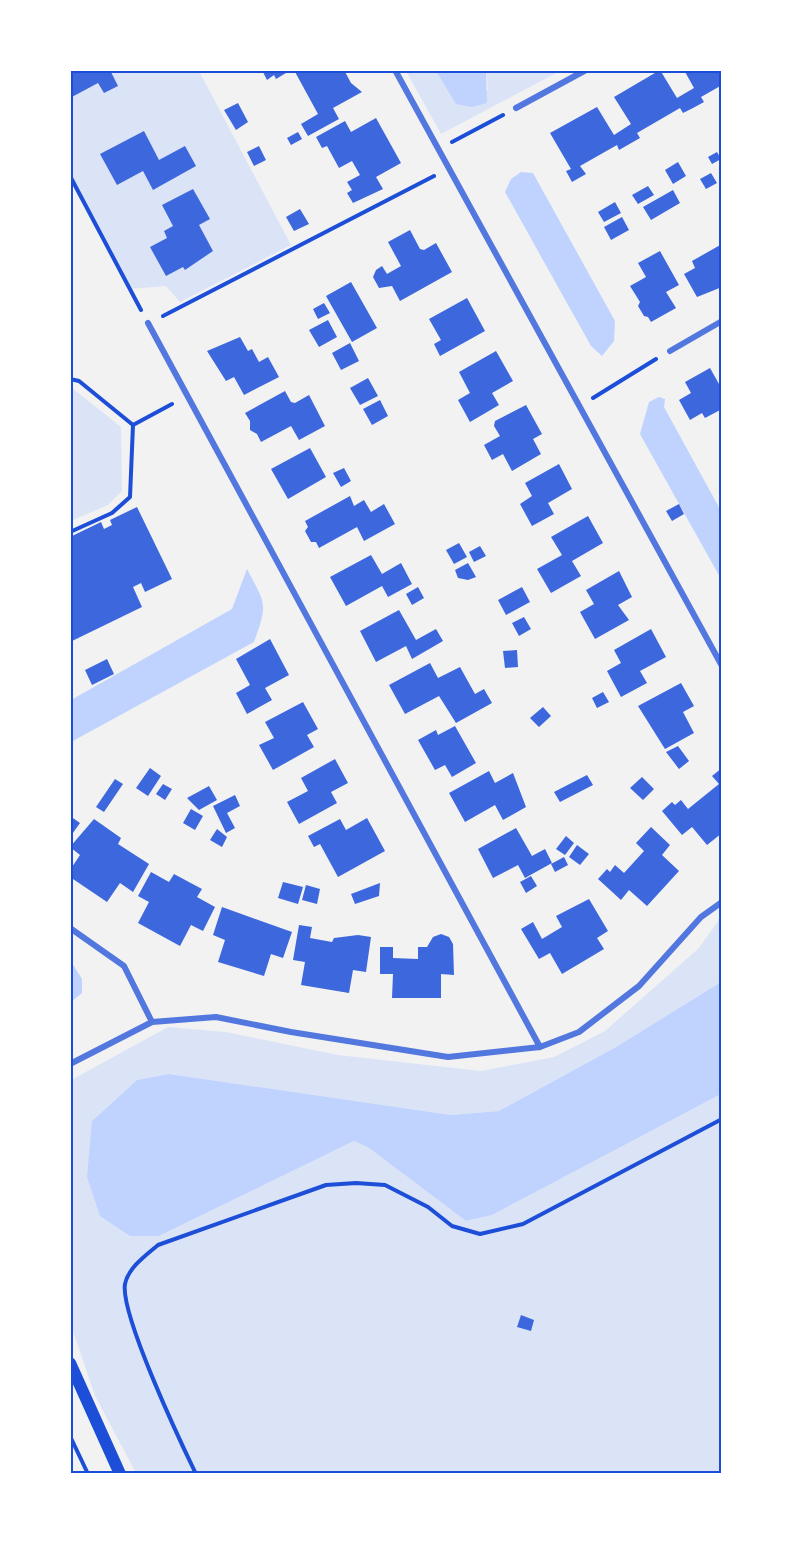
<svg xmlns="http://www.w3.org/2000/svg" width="792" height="1544" font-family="Helvetica,sans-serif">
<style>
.green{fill:#dbe4f7}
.water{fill:#bfd3fe}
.building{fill:#3d67dc}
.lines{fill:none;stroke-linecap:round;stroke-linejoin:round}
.path{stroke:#1d4ed8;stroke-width:4}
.minor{stroke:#5277de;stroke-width:6}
.secondary{stroke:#1d4ed8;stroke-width:12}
.neatline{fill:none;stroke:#1d4ed8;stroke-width:2}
</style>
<rect width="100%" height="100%" fill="#f2f2f2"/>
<path class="green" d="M 70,71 L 199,71 L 291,245 L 180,302 L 166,286 L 130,289 L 71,180 Z
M 406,71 L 436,71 L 456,103 L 488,90 L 486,71 L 560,71 L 441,134 Z
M 71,387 L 121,427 L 122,491 L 108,505 L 71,521 Z
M 721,917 L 721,982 L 616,1047 L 499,1111 L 451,1115 L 169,1074 L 137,1080 L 92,1121 L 159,1236 L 354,1141 L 369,1148 L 466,1221 L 492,1215 L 721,1094 L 721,1473 L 136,1473 L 95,1396 L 71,1325 L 70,1085 L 73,1079 L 168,1027 L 226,1032 L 338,1055 L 481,1071 L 554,1057 L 605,1031 L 699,948 Z"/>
<path class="water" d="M 436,71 L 486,71 L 487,103 L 472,107 L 456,104 Z
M 521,172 L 533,173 L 615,321 L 614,341 L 602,356 L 591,346 L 505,192 L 511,179 Z
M 659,397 L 665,399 L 664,407 L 721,511 L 721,579 L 640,434 L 649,402 Z
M 247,569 C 266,605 268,603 254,642 L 71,742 L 71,700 L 232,609 Z
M 70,960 L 82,979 L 82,993 L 71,1002 Z
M 721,982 L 721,1094 L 492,1215 L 466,1221 L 369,1148 L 354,1141 L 159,1236 L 130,1236 L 100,1216 L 87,1177 L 92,1121 L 137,1080 L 169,1074 L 451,1115 L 499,1111 L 616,1047 Z"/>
<path class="building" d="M 70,70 L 110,70 L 118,86 L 104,93 L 98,83 L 70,98 Z
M 262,70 L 291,70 L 276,79 L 274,75 L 267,80 Z
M 294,70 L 344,70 L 351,83 L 362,92 L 333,108 L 339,119 L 308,136 L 301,124 L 318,114 Z
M 660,70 L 677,98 L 694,88 L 684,70 L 722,70 L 722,85 L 701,97 L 704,102 L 693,108 L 683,113 L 680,108 L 637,133 L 640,138 L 619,150 L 617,145 L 580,166 L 586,174 L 572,182 L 566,171 L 571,169 L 550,133 L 597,107 L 614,135 L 631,124 L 614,97 Z
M 238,103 L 248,122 L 236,130 L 224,110 Z
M 376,118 L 401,163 L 376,177 L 383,189 L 353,203 L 347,193 L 352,190 L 347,182 L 360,175 L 352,161 L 339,168 L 327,146 L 322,148 L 316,137 L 345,121 L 351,132 Z
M 144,131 L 159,160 L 185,146 L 196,166 L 153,190 L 143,171 L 117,185 L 100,154 Z
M 298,132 L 302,139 L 291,145 L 287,138 Z
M 259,146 L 266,160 L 254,166 L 247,152 Z
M 717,152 L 721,159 L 712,164 L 708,157 Z
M 678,162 L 686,176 L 673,184 L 665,170 Z
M 711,173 L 717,183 L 706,189 L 700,179 Z
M 648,186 L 654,195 L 638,204 L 632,195 Z
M 193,189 L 210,219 L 199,225 L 213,251 L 185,270 L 183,267 L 166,276 L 150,247 L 167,238 L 164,231 L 173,226 L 162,205 Z
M 673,190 L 680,203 L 651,220 L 643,207 Z
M 615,202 L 621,213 L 604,222 L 598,212 Z
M 300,209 L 309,224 L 294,231 L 286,217 Z
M 622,217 L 629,230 L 611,240 L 604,227 Z
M 410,230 L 420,249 L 424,250 L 436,243 L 452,272 L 400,301 L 392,286 L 379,288 L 373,277 L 376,270 L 382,266 L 387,274 L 401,266 L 388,242 Z
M 722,244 L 722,287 L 697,297 L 684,274 L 695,268 L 692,261 Z
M 660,251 L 679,285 L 666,292 L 676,308 L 651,322 L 648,317 L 644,316 L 638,306 L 640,302 L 630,286 L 646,277 L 638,263 Z
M 351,282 L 377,328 L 352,342 L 326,296 Z
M 467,298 L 485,331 L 440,356 L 434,344 L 441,340 L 429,319 Z
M 324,303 L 330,313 L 318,319 L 313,309 Z
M 328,320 L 337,337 L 319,347 L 309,330 Z
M 240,337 L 248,351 L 252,349 L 259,362 L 268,357 L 279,377 L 244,395 L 234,377 L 226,381 L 207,351 Z
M 350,343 L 359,361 L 341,370 L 332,353 Z
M 496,351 L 513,381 L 492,393 L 499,405 L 470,422 L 458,400 L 470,393 L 459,372 Z
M 710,368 L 719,384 L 722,383 L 722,409 L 705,418 L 702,413 L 690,420 L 679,400 L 691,393 L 685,382 Z
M 368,378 L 378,396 L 360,405 L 350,388 Z
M 285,391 L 291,402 L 295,403 L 309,395 L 325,426 L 299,440 L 291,426 L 261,442 L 257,434 L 250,430 L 250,421 L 245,413 Z
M 380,400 L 388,416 L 372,425 L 363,409 Z
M 526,405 L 542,434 L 533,439 L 541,454 L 512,471 L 503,454 L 492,460 L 484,445 L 500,436 L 494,426 L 495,421 Z
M 310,448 L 326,477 L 288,499 L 271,469 Z
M 559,464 L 572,489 L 548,503 L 554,514 L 532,526 L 520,504 L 532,496 L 525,483 Z
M 344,468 L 351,481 L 341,487 L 333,473 Z
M 350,496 L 354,506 L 364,500 L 371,512 L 384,504 L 395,524 L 364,541 L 357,527 L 319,548 L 316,542 L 311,542 L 305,531 L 308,527 L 305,521 Z
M 679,504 L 684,514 L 672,521 L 666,511 Z
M 137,507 L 172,579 L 145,592 L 141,583 L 133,587 L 142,607 L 70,642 L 70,537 L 101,522 L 104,529 L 112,525 L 110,520 Z
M 588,516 L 603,543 L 572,561 L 581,576 L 551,593 L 537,569 L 562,555 L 551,537 Z
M 459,543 L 467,557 L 454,564 L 446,550 Z
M 480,546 L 486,556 L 474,562 L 469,552 Z
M 371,555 L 382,574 L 401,563 L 412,584 L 388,597 L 382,586 L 346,606 L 330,577 Z
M 468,563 L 476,577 L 468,580 L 458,578 L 455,570 Z
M 619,571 L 632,597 L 618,605 L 629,620 L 595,639 L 580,612 L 594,604 L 586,590 Z
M 418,587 L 424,598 L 412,605 L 406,594 Z
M 522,587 L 530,602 L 506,615 L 498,600 Z
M 399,610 L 416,640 L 436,629 L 443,641 L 412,659 L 406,646 L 376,662 L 360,631 Z
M 524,617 L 531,629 L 519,636 L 512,623 Z
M 651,629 L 666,657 L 640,671 L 647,683 L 621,697 L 607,671 L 621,663 L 614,650 Z
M 270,639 L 289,675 L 265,688 L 272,700 L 247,714 L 236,693 L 250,685 L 236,659 Z
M 517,650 L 518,667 L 505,668 L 503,651 Z
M 107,659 L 114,674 L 92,685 L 85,670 Z
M 430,663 L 438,678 L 460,667 L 475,694 L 484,689 L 492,703 L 456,723 L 439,696 L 405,714 L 389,685 Z
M 681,683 L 694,706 L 683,712 L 694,733 L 665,749 L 638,706 Z
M 603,692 L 609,702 L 597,708 L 592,698 Z
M 303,702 L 318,729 L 307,735 L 314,747 L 273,770 L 259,745 L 274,738 L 265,722 Z
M 543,707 L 551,716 L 539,727 L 530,718 Z
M 455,726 L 476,763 L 452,777 L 445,765 L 435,770 L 418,740 L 436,730 L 438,735 Z
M 678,746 L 689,761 L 679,769 L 666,752 Z
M 335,759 L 348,783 L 331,792 L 337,803 L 299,824 L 287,802 L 308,791 L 301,778 Z
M 150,768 L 161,776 L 148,796 L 136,788 Z
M 722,768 L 722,833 L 707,845 L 692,827 L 682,835 L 662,811 L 672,802 L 675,805 L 681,800 L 688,809 L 719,784 L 712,776 Z
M 489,771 L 495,783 L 513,773 L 526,807 L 503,820 L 495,805 L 465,822 L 449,793 Z
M 587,775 L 593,785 L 560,802 L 554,792 Z
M 642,777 L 654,789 L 643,800 L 630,788 Z
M 115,779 L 123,784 L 104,812 L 96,807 Z
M 163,784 L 172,789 L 165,800 L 156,794 Z
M 209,786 L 217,800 L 199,810 L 187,798 Z
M 235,795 L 240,806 L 227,813 L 235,828 L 226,833 L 213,806 Z
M 191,809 L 203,816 L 195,830 L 183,823 Z
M 70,816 L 80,823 L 70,837 Z
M 367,818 L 385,851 L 338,877 L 320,844 L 314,847 L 308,836 L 340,819 L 346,830 Z
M 94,819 L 121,838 L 118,844 L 149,864 L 133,892 L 120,883 L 107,902 L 70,877 L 70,870 L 80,855 L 70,847 Z
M 651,827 L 670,845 L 662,855 L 679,871 L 647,906 L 629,890 L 621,900 L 598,879 L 607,869 L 610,872 L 615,865 L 624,873 L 644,851 L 636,843 Z
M 516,828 L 532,856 L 545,849 L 552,863 L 525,878 L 518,865 L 493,878 L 478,849 Z
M 217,829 L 227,837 L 222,847 L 210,840 Z
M 566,836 L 574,843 L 565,855 L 556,849 Z
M 577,845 L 589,854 L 580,865 L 569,857 Z
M 564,857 L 568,865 L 555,872 L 551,864 Z
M 151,872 L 169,882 L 174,874 L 187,881 L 202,889 L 197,897 L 215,907 L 203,931 L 191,925 L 180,946 L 138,923 L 149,902 L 138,896 Z
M 531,876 L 537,886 L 526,893 L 520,882 Z
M 283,882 L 303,887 L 298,904 L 278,898 Z
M 380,883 L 379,896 L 355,904 L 351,894 Z
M 306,885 L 320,889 L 317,904 L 302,900 Z
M 589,899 L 608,931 L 597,938 L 604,949 L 562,974 L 550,953 L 539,959 L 521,929 L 533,922 L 542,939 L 562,927 L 556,916 Z
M 222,907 L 292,932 L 283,958 L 271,954 L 264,976 L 218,962 L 225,940 L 213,935 Z
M 299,925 L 312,927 L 310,938 L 332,942 L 334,938 L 358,935 L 371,937 L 366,972 L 353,970 L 349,993 L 301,985 L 305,962 L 293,960 Z
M 441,934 L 449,937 L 453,944 L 454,975 L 441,974 L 441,998 L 392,998 L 393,974 L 380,974 L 380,947 L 393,947 L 393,958 L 418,959 L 418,947 L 427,947 L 433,937 Z
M 521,1315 L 534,1320 L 531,1331 L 517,1327 Z"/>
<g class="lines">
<path class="path" d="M 452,142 L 503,115
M 70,176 L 141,310
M 163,316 L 434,176
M 70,379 L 79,381 L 133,425 L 172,404
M 593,398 L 656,359
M 70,532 L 112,513 L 130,497 L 133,425
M 70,1436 L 88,1474
M 196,1474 C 180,1441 120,1314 125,1284 C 128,1268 146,1255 158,1245 L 326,1185 L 356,1183 L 385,1185 L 428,1207 L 452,1226 L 480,1234 L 523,1224 L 722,1119"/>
<path class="minor" d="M 395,70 L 722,666
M 516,108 L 586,70
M 148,323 L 540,1047
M 670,351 L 722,321
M 70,928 L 124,966 L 152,1022
M 70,1064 L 152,1022 L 216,1017 L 291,1032 L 448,1057 L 540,1047 L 579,1032 L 639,986 L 701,917 L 722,902"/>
<path class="secondary" d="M 70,1363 L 120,1474"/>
</g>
<rect width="792" height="1544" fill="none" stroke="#ffffff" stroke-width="144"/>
<rect x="72" y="72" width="648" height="1400" class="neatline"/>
</svg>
